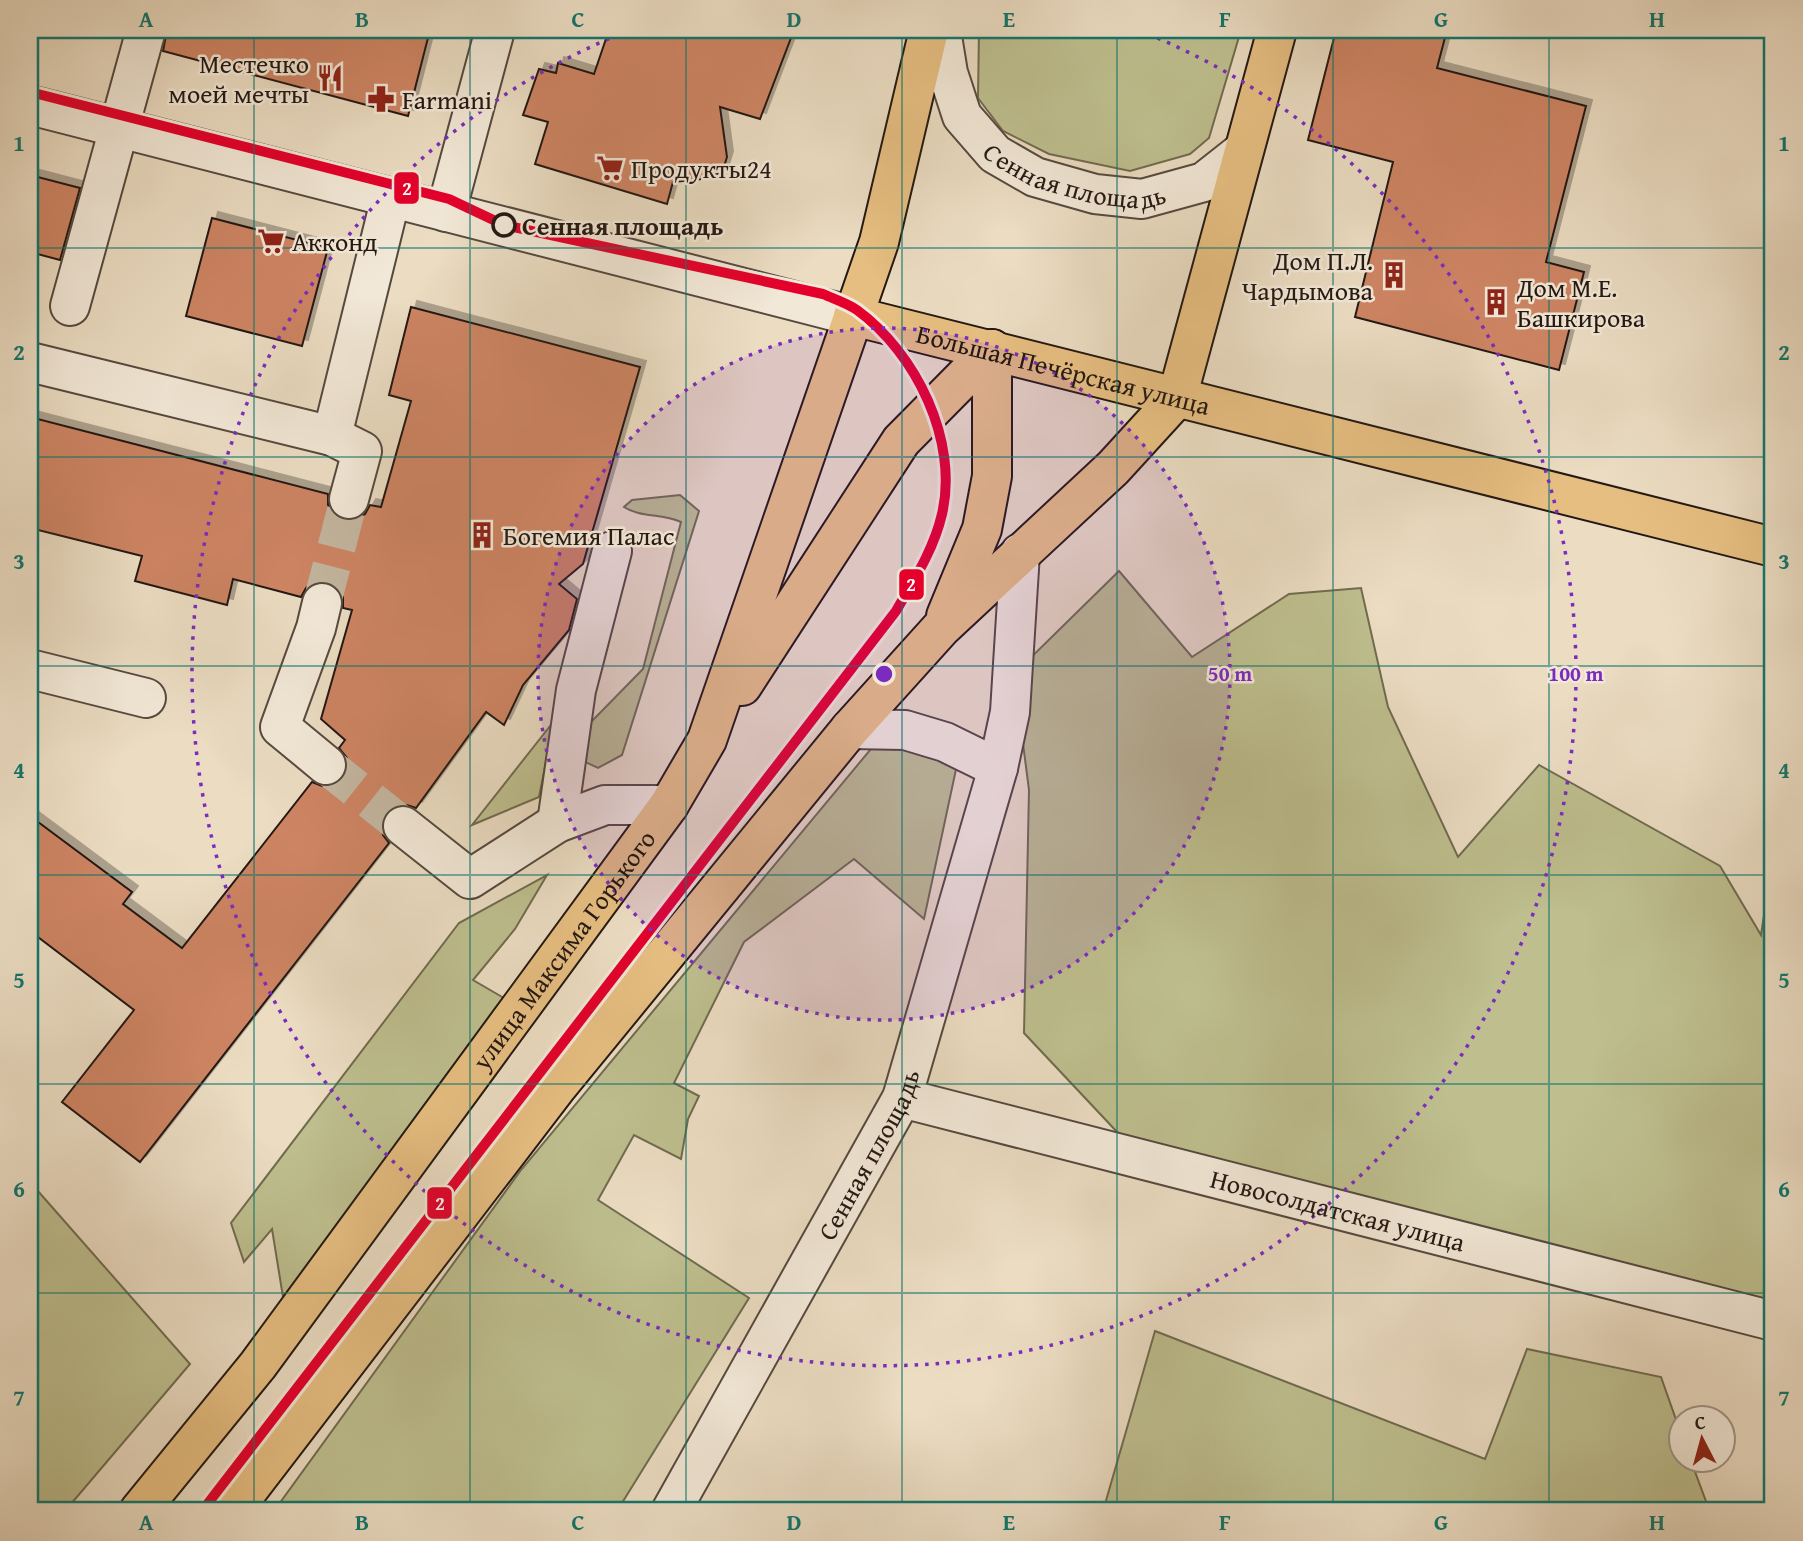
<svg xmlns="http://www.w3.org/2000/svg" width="1803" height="1541" font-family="'Gentium Book Plus',serif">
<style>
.green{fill:#bebe8e;stroke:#706b50;stroke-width:2}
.building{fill:#cd8463;stroke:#231813;stroke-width:2;filter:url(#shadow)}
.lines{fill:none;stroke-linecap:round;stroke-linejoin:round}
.minor-tunnel{stroke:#c3b59f;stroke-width:38;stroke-dasharray:38 19;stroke-linecap:butt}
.minor-casing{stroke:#55493f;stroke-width:42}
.major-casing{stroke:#231813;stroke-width:42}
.minor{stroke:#f2e8d7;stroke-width:38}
.major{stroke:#e6be81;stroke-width:38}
.tram-1-casing{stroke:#f2e8d7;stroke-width:16}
.tram-1{stroke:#e4002b;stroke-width:10}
.grid{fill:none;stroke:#0f766e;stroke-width:2;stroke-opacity:0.55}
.ring{fill:none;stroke:#7b2cbf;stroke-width:3.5;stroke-dasharray:3.5 7}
.stop-dot{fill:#f2e8d7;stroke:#231813;stroke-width:3.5}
.labels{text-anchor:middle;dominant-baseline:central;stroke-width:5;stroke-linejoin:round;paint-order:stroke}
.poi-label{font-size:26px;fill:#231813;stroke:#f2e8d7;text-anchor:start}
.street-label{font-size:26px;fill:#231813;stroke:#f2e8d7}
.stop-label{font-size:26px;font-weight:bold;fill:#231813;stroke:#f2e8d7;text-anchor:start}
.centre{fill:#7b2cbf;stroke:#f2e8d7;stroke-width:3.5}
.ring-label{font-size:21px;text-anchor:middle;font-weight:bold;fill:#7b2cbf;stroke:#f2e8d7;stroke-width:5;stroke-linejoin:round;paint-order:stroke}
.line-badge{stroke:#f2e8d7;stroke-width:2.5}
.badge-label{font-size:19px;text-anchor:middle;font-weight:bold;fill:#fff}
.neatline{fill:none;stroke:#0f766e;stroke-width:2.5}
.grid-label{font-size:23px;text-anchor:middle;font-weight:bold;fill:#0f766e}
</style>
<defs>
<filter id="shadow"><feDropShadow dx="6" dy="-6" stdDeviation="0" flood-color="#0004"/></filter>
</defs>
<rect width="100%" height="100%" fill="#ebdcc2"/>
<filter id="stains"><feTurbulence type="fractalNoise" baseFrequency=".00286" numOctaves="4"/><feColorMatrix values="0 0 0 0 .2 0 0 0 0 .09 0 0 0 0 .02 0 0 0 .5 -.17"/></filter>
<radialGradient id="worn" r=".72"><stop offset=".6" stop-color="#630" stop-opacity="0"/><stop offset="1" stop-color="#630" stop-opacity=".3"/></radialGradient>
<path class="green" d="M 979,30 L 1241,30 L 1209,138 L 1190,154 L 1130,171 L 1049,154 L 1003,131 L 978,98 Z
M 680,495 L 699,511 L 622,755 L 598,768 L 579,759 L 590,723 L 643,669 L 681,522 C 661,513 641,518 624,507 L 632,500 Z
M 1119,571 L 1192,657 L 1289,594 L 1361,588 L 1388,707 L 1458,857 L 1539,765 L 1720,866 L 1761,935 L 1773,855 L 1773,1301 L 1119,1134 L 1024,1033 L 1029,790 L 1014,674 Z
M 895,720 L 958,760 L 924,919 L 854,859 L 744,942 L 674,1083 L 699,1096 L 688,1119 L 681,1159 L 634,1135 L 598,1200 L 749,1298 L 617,1511 L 274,1511 L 521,1170 Z
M 554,721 L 539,797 L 472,825 Z
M 547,875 L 515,929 L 473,980 L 509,1001 L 283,1297 L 272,1229 L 244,1262 L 231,1223 L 459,923 Z
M 30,1182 L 190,1364 L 65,1511 L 30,1511 Z
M 1155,1331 L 1485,1459 L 1527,1349 L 1661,1377 L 1680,1431 L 1680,1460 L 1691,1461 L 1707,1504 L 1737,1511 L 1103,1511 Z"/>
<path class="building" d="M 167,30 L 430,30 L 408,116 L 163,51 Z
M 609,30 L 794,30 L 760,119 L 720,107 L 727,157 L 723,170 L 711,178 L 673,182 L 667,204 L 535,164 L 548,122 L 523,115 L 539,69 L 556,73 L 558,63 L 594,74 Z
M 1336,30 L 1447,30 L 1437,68 L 1586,106 L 1546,262 L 1584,272 L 1559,370 L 1355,317 L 1393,162 L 1308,140 Z
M 30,175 L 80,188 L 60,260 L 30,252 Z
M 212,218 L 328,248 L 302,346 L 186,316 Z
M 411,307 L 640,367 L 583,564 L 559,584 L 577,599 L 569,630 L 523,685 L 504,725 L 486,712 L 416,808 L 407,805 L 396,806 L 386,812 L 381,824 L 383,835 L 389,843 L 140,1162 L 62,1102 L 134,1010 L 30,931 L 30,816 L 132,892 L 123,904 L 182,948 L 312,782 L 322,786 L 333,786 L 343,778 L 348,768 L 347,758 L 339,748 L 345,740 L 321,719 L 352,610 L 343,608 L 343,597 L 337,588 L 326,582 L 315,582 L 306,588 L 301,597 L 233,579 L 227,605 L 135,581 L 142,556 L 30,528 L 30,417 L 328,494 L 328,505 L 334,515 L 344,520 L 355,520 L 365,514 L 370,505 L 381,507 L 411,401 L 389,395 Z"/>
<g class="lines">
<path class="minor-tunnel" d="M 322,603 L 349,499
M 326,765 L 403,826"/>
<defs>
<g id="minor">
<path id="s1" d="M 941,30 L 948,73 L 962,116 L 995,154 L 1035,177 L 1095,194 L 1142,199 L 1204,182 L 1242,152"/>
<path d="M 30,105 L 853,316"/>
<path d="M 446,212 L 495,30"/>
<path d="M 70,306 L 146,30"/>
<path d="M 30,362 L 332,436 L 362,451 L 349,499"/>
<path d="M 332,436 L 391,197"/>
<path d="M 322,603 L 316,628 L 280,727 L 326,765"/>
<path d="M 30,669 L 146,698"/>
<path d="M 850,729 L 905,730 L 945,742 L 998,768"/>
<path d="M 557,823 L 576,690 L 612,551"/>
<path d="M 403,826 L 470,879 L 557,823 L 605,805 L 669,805"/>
<path id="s2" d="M 902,1098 L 1773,1321"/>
<path id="s3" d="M 671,1511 L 902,1098 L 998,768 L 1010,712 L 1020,553"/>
</g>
<g id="major">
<path id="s4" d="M 853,316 L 1773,547"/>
<path d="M 946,616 L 982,529 L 992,476 L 992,349"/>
<path d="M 742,686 L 901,441 L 992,349"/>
<path id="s5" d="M 139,1511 L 258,1365 L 669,805 L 707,740 L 879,242 L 929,30"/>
<path d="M 232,1511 L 557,1087 L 850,729 L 942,627 L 1113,468 L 1177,398 L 1277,30"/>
</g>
</defs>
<use href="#minor" class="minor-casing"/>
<use href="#major" class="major-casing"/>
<use href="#minor" class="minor"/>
<use href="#major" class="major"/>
<defs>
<path id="tram-1" d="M 30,92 L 449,199 L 504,225 L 823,294 C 834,299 847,303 857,310 C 916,353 959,441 942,514 C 934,549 914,580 896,611 L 202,1511"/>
</defs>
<use href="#tram-1" class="tram-1-casing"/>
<use href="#tram-1" class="tram-1"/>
</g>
<path class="grid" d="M 254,30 L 254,1511M 470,30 L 470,1511M 686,30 L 686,1511M 902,30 L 902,1511M 1117,30 L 1117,1511M 1333,30 L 1333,1511M 1549,30 L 1549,1511M 30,248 L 1773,248M 30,457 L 1773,457M 30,666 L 1773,666M 30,875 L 1773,875M 30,1084 L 1773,1084M 30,1293 L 1773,1293"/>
<circle cx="884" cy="674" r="346" fill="#7b2cbf" fill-opacity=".12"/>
<g class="ring">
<circle cx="884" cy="674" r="346"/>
<path d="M1138 30A692 692 0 1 1 630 30"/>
</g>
<defs>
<symbol id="restaurant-bare" viewBox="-9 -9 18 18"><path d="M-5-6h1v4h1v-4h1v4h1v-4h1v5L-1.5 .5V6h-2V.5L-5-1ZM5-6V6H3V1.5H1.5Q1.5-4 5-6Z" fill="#8f2418" stroke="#f2e8d7" stroke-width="2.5" paint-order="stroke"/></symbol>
<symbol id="pharmacy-bare" viewBox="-9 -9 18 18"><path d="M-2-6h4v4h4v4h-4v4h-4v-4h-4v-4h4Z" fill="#8f2418" stroke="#f2e8d7" stroke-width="2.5" paint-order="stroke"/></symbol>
<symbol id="supermarket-bare" viewBox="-9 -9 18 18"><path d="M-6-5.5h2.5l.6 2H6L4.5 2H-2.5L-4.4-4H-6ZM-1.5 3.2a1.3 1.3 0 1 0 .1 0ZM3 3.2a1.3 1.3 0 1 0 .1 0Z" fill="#8f2418" stroke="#f2e8d7" stroke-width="2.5" paint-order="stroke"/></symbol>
<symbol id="building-bare" viewBox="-9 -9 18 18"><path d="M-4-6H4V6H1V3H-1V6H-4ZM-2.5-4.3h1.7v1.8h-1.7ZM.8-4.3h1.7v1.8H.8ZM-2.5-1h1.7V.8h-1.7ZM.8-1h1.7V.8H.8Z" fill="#8f2418" stroke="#f2e8d7" stroke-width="2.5" paint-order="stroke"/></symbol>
</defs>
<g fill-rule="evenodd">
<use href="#restaurant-bare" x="311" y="59" width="38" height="38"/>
<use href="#pharmacy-bare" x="362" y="80" width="38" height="38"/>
<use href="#supermarket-bare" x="591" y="149" width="38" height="38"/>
<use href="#supermarket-bare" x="252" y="222" width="38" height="38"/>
<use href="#building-bare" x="1375" y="256" width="38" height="38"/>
<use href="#building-bare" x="1477" y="283" width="38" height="38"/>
<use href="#building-bare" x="463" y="516" width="38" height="38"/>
</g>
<circle class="stop-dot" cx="504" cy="225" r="11"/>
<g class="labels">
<g class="poi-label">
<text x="309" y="63" text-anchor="end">Местечко<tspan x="309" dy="30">моей мечты</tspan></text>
<text x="402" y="99">Farmani</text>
<text x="631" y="168">Продукты24</text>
<text x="292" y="241">Акконд</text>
<text x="1373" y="260" text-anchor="end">Дом П.Л.<tspan x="1373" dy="30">Чардымова</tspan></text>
<text x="1517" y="287">Дом М.Е.<tspan x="1517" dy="30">Башкирова</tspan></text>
<text x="503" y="535">Богемия Палас</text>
</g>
<g class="street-label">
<text stroke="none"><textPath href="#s1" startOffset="224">Сенная площадь</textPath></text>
<text stroke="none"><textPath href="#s4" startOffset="217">Большая Печёрская улица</textPath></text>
<text stroke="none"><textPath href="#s5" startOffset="704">улица Максима Горького</textPath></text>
<text stroke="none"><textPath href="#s3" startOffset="408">Сенная площадь</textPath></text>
<text stroke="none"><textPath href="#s2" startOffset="450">Новосолдатская улица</textPath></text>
</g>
<g class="stop-label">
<text x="522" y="225">Сенная площадь</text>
</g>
</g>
<circle cx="884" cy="674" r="10" class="centre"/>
<g class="ring-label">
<text x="1230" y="681">50 m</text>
<text x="1576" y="681">100 m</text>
</g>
<g class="line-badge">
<rect x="393" y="171" width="27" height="34" rx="7" fill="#e4002b"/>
<rect x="898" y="568" width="27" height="33" rx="7" fill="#e4002b"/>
<rect x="426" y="1186" width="27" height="34" rx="7" fill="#e4002b"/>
</g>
<g class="badge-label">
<text x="407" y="195">2</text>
<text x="911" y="591">2</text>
<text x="440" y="1210">2</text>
</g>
<rect width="1803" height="1541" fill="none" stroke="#ebdcc2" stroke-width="77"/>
<g transform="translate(1702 1439) rotate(354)"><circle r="33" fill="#f2e8d7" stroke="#9f9589" stroke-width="2"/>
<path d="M0-5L12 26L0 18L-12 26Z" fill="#8f2418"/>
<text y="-10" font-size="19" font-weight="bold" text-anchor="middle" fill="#231813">С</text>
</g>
<rect x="38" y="38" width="1726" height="1464" class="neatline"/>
<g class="grid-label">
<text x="146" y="27">A</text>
<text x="362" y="27">B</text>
<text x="578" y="27">C</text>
<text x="794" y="27">D</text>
<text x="1009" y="27">E</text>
<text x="1225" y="27">F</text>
<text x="1441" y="27">G</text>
<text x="1657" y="27">H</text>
<text x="19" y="151">1</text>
<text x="1784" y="151">1</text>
<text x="19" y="360">2</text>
<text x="1784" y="360">2</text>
<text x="19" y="569">3</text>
<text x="1784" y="569">3</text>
<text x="19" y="778">4</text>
<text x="1784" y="778">4</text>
<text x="19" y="988">5</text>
<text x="1784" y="988">5</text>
<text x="19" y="1197">6</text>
<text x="1784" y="1197">6</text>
<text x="19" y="1406">7</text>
<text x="1784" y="1406">7</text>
<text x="146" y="1530">A</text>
<text x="362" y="1530">B</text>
<text x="578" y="1530">C</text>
<text x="794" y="1530">D</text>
<text x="1009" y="1530">E</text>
<text x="1225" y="1530">F</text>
<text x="1441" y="1530">G</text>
<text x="1657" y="1530">H</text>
</g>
<rect width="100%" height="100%" filter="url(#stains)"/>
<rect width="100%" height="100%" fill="url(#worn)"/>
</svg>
